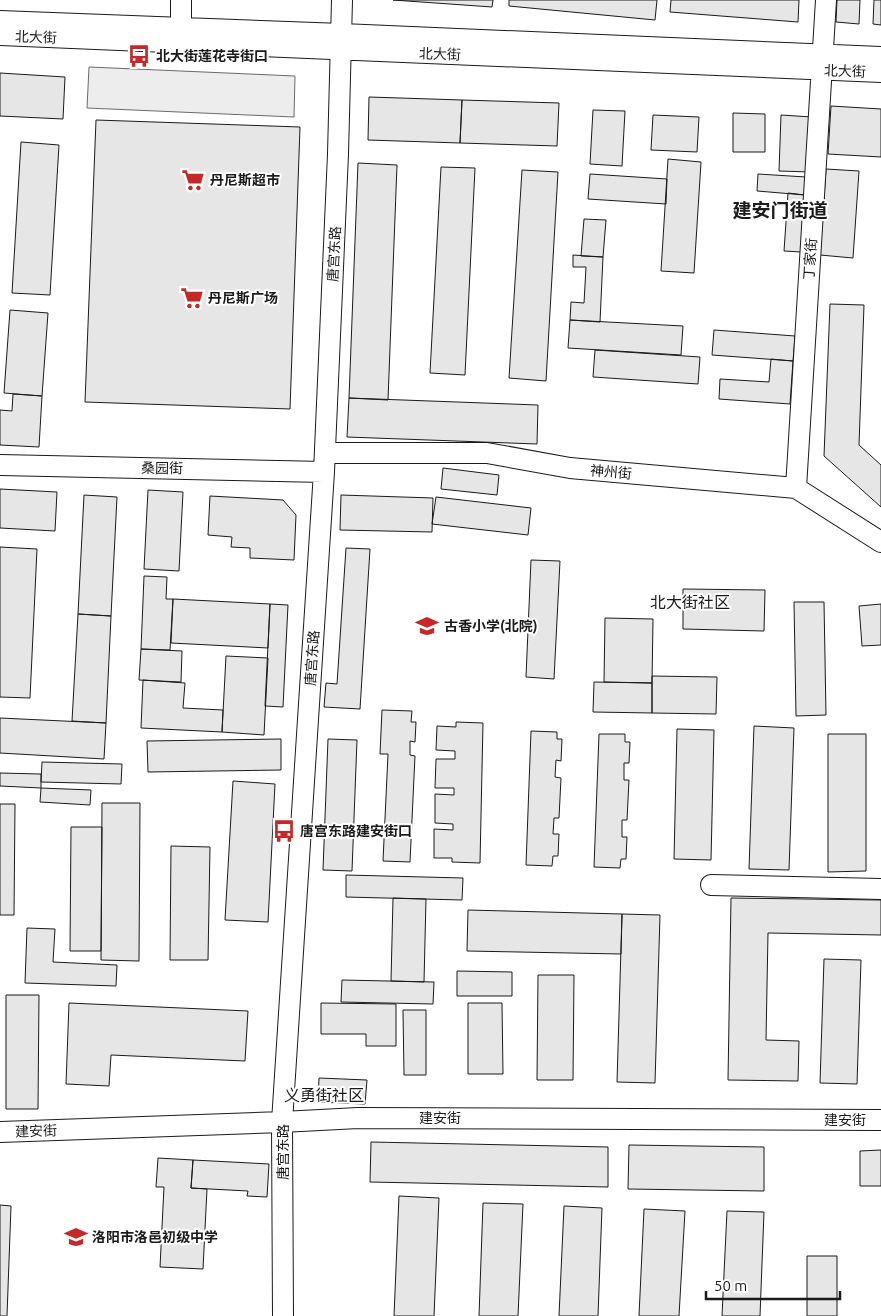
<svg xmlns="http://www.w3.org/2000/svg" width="881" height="1316" font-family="Ubuntu,'Noto Sans SC',sans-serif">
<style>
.built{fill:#ededed;stroke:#6a6a6a}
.building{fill:#e6e6e6;stroke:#1a1a1a}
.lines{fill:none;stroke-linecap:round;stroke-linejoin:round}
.minor-casing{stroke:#1a1a1a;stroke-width:22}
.minor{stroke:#fff;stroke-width:20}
.labels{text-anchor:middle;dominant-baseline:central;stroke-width:4;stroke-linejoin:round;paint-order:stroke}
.street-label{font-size:14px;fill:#1a1a1a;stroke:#fff}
.poi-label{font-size:14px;font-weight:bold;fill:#1a1a1a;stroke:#fff;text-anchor:start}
.quarter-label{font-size:16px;fill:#1a1a1a;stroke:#fff}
.district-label{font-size:19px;font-weight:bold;fill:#1a1a1a;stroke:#fff}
</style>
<rect width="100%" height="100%" fill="#fff"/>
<path class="built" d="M 89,67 L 295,76 L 294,117 L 87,108 Z"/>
<path class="building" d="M 393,0 L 493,0 L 492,7 Z
M 509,0 L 657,0 L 655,20 L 509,6 Z
M 671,0 L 799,0 L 798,22 L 670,12 Z
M 837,0 L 860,0 L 859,24 L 836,22 Z
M 874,0 L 881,0 L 881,25 L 873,24 Z
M 0,73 L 65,77 L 63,119 L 0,116 Z
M 369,97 L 462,100 L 460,143 L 368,140 Z
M 462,100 L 559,103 L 557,146 L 460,143 Z
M 831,106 L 881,109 L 881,157 L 828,154 Z
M 593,110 L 625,111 L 622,166 L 590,164 Z
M 733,113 L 765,114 L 765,152 L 733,152 Z
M 653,115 L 699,117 L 697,152 L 651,150 Z
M 781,115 L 812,117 L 810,172 L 779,171 Z
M 96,120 L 300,127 L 290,409 L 85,402 Z
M 21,142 L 59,145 L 50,295 L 12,293 Z
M 668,159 L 701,162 L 694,273 L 661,271 Z
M 358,163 L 397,165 L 388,400 L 349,398 Z
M 441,167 L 475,168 L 465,375 L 430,373 Z
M 826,169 L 859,171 L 853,258 L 820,255 Z
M 522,170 L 558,172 L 546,381 L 509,378 Z
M 590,174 L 667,179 L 666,204 L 588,199 Z
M 758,174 L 806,177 L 805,195 L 757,191 Z
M 788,193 L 805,195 L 801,252 L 784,251 Z
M 584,219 L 606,220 L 603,257 L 581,256 Z
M 573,255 L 603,257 L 600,322 L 570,320 L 571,302 L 584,303 L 586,267 L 573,267 Z
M 830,304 L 864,305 L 859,445 L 881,465 L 881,507 L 824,456 Z
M 10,310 L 48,313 L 42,396 L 4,393 Z
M 570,320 L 683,326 L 681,355 L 568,348 Z
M 714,330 L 795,336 L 793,361 L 712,355 Z
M 595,350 L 700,357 L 698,384 L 593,377 Z
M 771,359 L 793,361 L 790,404 L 719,399 L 720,379 L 769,382 Z
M 13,394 L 42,396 L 39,447 L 0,445 L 0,410 L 12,411 Z
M 349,398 L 538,405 L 537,444 L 347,437 Z
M 443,468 L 499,475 L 497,495 L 441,489 Z
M 0,489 L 57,492 L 55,531 L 0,528 Z
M 148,490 L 183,492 L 179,571 L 144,569 Z
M 84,495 L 117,497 L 111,616 L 78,614 Z
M 341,495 L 433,498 L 432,532 L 340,530 Z
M 210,496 L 283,500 L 296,515 L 294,560 L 250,558 L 250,548 L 231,547 L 232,537 L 208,535 Z
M 436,497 L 531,508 L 528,535 L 432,524 Z
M 0,547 L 37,549 L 30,698 L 0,697 Z
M 346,548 L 370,549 L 360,709 L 324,707 L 326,683 L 337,684 Z
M 531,560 L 560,561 L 554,679 L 526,677 Z
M 144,576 L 167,577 L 166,599 L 173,599 L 170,650 L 141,649 Z
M 683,589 L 765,590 L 764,631 L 683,629 Z
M 173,599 L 270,604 L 268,648 L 171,643 Z
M 794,602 L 824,602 L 826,715 L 796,716 Z
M 270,604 L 288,605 L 283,707 L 265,706 Z
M 881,604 L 881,645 L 862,646 L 859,606 Z
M 78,614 L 111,616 L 106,723 L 72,721 Z
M 605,618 L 653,619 L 652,683 L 604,682 Z
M 141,649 L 182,651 L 181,682 L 139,680 Z
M 226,656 L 268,658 L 264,735 L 222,732 Z
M 652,676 L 717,677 L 716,714 L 652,713 Z
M 143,680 L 185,683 L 183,708 L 223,710 L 222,732 L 141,728 Z
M 594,682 L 652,683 L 652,713 L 593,712 Z
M 382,710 L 412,711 L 411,722 L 416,722 L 415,742 L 410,741 L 410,755 L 415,756 L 410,862 L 383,861 L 388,754 L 380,754 Z
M 0,718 L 106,723 L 104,759 L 0,753 Z
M 456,722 L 483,723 L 480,863 L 452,862 L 452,858 L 434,858 L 434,829 L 453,830 L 453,824 L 435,823 L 435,794 L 454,795 L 454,788 L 435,788 L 436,759 L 455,759 L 455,751 L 436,750 L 437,726 L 456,727 Z
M 754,726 L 794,728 L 789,870 L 749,869 Z
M 677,729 L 714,730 L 711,860 L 674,859 Z
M 531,731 L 557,732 L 557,739 L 562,739 L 561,761 L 556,760 L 555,777 L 561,778 L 559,818 L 554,818 L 553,834 L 559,834 L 558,856 L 553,856 L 552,866 L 526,865 Z
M 599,734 L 625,734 L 625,742 L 630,742 L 629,763 L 624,763 L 624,780 L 629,780 L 627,820 L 622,820 L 622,837 L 627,837 L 626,859 L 621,859 L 620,868 L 594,867 Z
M 828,734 L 866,734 L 866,871 L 828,872 Z
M 281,739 L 281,770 L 148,772 L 147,741 Z
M 328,739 L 357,740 L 352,871 L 323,870 Z
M 42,762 L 122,764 L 121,784 L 41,782 Z
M 0,773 L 41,774 L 41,788 L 0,786 Z
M 233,781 L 275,784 L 268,922 L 225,920 Z
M 41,788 L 91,790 L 90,805 L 40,802 Z
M 102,803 L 140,803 L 139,961 L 101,960 Z
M 0,804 L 15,804 L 14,915 L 0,915 Z
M 71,827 L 102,827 L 101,951 L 70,951 Z
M 171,846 L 210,847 L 208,960 L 170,960 Z
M 346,875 L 463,878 L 462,900 L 346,897 Z
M 393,898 L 426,899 L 424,982 L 391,981 Z
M 731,898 L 881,900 L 881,935 L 768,933 L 766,1040 L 799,1041 L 798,1081 L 728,1080 Z
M 468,910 L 622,914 L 621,954 L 467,951 Z
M 622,914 L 660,915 L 655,1083 L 617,1082 Z
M 27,928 L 55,929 L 53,962 L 117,965 L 116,986 L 25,983 Z
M 824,959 L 861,960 L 857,1084 L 820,1083 Z
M 457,971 L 512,972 L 512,996 L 457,996 Z
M 538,975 L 574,975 L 573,1080 L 537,1080 Z
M 342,980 L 434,982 L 433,1004 L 341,1002 Z
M 6,995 L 39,995 L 38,1109 L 6,1109 Z
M 69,1003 L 248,1011 L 245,1061 L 111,1055 L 109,1086 L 66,1084 Z
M 321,1003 L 396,1004 L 396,1046 L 366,1046 L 366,1034 L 321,1034 Z
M 468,1003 L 502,1003 L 503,1074 L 468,1074 Z
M 403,1010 L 426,1010 L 426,1075 L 404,1075 Z
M 319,1078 L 367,1080 L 365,1104 L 318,1102 Z
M 371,1142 L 608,1147 L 608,1187 L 370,1182 Z
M 629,1145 L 764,1147 L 764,1191 L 628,1189 Z
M 881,1150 L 881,1186 L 860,1186 L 860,1151 Z
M 158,1158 L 193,1160 L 191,1188 L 207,1189 L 203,1269 L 160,1267 L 164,1187 L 156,1187 Z
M 193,1160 L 269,1164 L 267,1197 L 247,1196 L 248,1191 L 191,1188 Z
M 399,1196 L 439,1198 L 434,1316 L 394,1316 Z
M 483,1203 L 523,1204 L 518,1316 L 479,1316 Z
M 0,1205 L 11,1206 L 7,1316 L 0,1316 Z
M 564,1206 L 602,1208 L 598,1316 L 559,1316 Z
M 644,1209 L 685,1211 L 679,1316 L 639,1316 Z
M 727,1211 L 764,1212 L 760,1316 L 722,1316 Z
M 807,1256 L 837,1256 L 837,1316 L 807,1316 Z"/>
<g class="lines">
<defs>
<path id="minor" d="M 0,21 L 342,34 L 881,57
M 181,28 L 181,0
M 0,35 L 881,72
M 325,453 L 487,453 L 570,468 L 796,488 L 881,542
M 0,465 L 324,472
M 796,488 L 826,0
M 711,885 L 881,889
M 0,1132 L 282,1122 L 358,1118 L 881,1120
M 283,1316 L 282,1122 L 324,472 L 338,154 L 342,0"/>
</defs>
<use href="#minor" class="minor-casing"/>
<use href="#minor" class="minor"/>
</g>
<defs>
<symbol id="bus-bare" viewBox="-9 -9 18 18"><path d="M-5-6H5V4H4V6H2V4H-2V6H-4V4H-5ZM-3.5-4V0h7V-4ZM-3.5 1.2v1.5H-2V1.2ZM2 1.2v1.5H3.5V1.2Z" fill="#c62828" stroke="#fff" stroke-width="2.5" paint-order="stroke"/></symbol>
<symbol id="supermarket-bare" viewBox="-9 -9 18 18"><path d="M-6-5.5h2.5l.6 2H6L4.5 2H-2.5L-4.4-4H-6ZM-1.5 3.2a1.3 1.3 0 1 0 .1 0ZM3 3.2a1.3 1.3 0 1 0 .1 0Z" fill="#c62828" stroke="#fff" stroke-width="2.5" paint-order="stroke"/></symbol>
<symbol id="school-bare" viewBox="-9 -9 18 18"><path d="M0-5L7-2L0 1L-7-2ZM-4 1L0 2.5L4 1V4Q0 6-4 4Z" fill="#c62828" stroke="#fff" stroke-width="2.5" paint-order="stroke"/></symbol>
</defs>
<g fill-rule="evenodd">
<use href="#bus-bare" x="123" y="40" width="32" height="32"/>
<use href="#supermarket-bare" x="177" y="164" width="32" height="32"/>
<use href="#supermarket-bare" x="176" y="282" width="32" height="32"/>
<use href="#school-bare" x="411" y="610" width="32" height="32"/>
<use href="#bus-bare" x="268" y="815" width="32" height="32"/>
<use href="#school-bare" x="60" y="1221" width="32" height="32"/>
</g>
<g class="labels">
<g class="street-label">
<text transform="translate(36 37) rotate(2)">北大街</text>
<text transform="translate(440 54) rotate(2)">北大街</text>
<text transform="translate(845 71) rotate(2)">北大街</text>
<text transform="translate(334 254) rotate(-87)">唐宫东路</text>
<text transform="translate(810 259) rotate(-86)">丁家街</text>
<text transform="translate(162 468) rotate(1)">桑园街</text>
<text transform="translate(611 472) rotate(5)">神州街</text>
<text transform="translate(312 658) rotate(-86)">唐宫东路</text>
<text x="440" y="1118">建安街</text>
<text x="845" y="1120">建安街</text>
<text transform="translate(36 1131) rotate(-2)">建安街</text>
<text transform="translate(283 1152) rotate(-90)">唐宫东路</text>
</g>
<g class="poi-label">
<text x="156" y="56">北大街莲花寺街口</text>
<text x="210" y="180">丹尼斯超市</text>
<text x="208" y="298">丹尼斯广场</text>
<text x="444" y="626">古香小学(北院)</text>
<text x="300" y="831">唐宫东路建安街口</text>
<text x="92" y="1237">洛阳市洛邑初级中学</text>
</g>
<g class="quarter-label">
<text x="690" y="602">北大街社区</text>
<text x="324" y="1095">义勇街社区</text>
</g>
<g class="district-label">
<text x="780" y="210">建安门街道</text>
</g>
</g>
<path d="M706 1291v8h134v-8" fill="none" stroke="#1a1a1a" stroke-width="2.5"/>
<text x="714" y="1291" font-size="15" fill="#1a1a1a" stroke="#ffffff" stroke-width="4" paint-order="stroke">50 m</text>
</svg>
